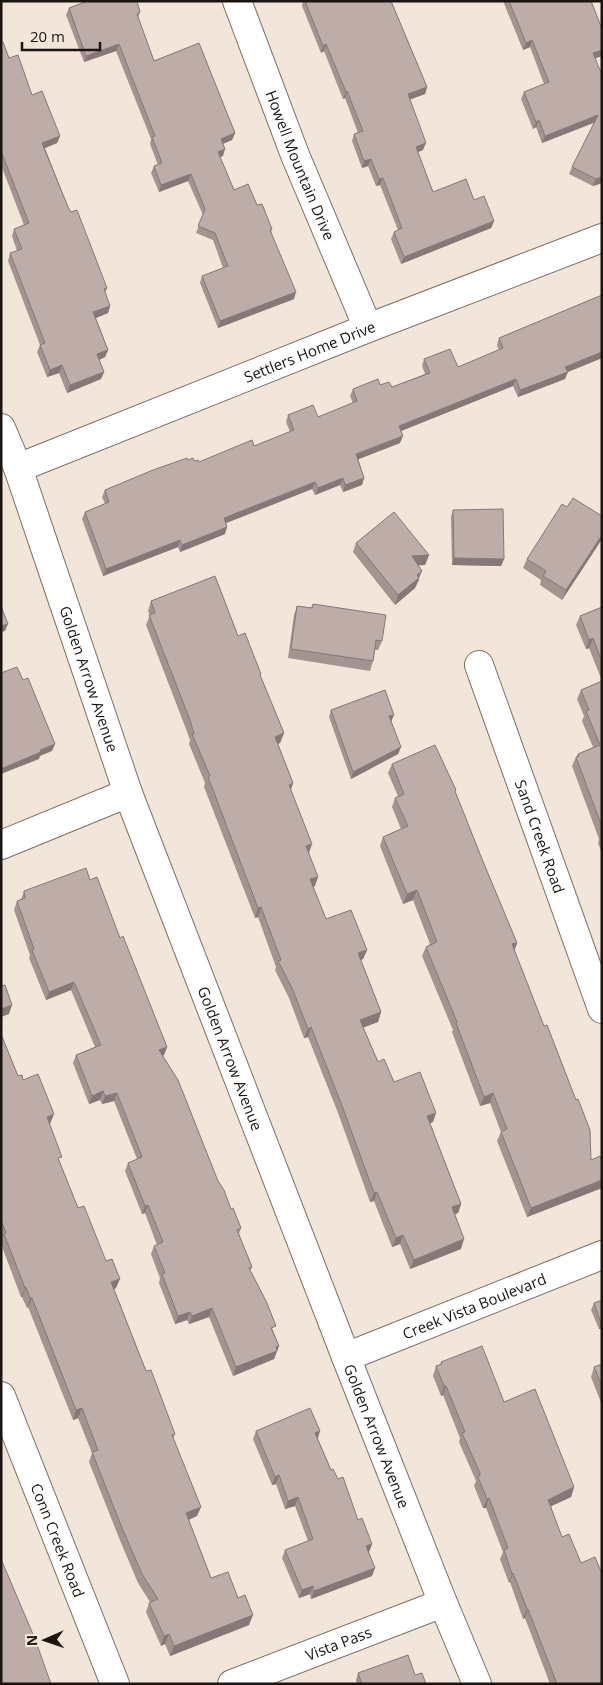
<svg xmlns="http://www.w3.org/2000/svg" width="603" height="1685" font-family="'Open Sans',sans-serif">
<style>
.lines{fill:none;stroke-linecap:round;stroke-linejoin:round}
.minor-casing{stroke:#7b7065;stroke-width:30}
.minor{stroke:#fff;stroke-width:28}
.wall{fill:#a39490}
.shaded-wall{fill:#857876}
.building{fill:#beaca8;stroke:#857876}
.labels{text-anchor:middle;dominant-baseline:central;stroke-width:4.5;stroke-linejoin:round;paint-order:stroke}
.street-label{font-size:15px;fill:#1a1511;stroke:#f2e5d9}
</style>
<rect width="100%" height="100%" fill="#f2e5d9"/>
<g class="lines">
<defs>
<g id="minor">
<path id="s1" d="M 237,1 L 295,155 L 368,328"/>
<path id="s2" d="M 1,428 L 18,468 L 128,793 L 346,1357 L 443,1603 L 477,1684"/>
<path id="s3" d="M 18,468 L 368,328 L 602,238"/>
<path id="s4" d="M 479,665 L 602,1009"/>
<path d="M 1,845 L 128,793"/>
<path id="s5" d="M 346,1357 L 602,1255"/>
<path id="s6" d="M 1,1396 L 115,1684"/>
<path id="s7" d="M 232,1684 L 443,1603"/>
</g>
</defs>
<use href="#minor" class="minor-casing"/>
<use href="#minor" class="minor"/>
</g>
<path class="wall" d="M 303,1 L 391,1 L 427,87 L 425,94 L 409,100 L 423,150 L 418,152 L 433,192 L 474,200 L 494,221 L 491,228 L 401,264 L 391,239 L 394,232 L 398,230 L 380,185 L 376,186 L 368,166 L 362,168 L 352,141 L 354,134 L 358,133 L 345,98 L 343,99 L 324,51 L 321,53 L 302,6 Z
M 503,1 L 591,1 L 602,29 L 602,56 L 595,58 L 602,183 L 593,186 L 569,174 L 572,167 L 594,123 L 542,143 L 536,127 L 533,129 L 521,99 L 524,92 L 544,84 L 530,47 L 523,50 Z
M 69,8 L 140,12 L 138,18 L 154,61 L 235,133 L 232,140 L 223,144 L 223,156 L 220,157 L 234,190 L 257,205 L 272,229 L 271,232 L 294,299 L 218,328 L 200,283 L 202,276 L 223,268 L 213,240 L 196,233 L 203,215 L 188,181 L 159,192 L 151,173 L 154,166 L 158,165 L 150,144 L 151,139 L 116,51 L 84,62 L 66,15 Z
M 1,42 L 9,58 L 32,95 L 60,136 L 57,143 L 45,148 L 68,207 L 107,288 L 105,293 L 110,306 L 108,313 L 96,318 L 108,350 L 105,357 L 99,360 L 104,372 L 101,379 L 67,393 L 59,373 L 47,377 L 37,352 L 40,345 L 8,261 L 10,253 L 17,251 L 12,236 L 14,229 L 24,225 L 1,165 Z
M 602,295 L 602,358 L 567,372 L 565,379 L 518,397 L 513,386 L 401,431 L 400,443 L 358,459 L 364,478 L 362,485 L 343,492 L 340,485 L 315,495 L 312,489 L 226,523 L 225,534 L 180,552 L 178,547 L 103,576 L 82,519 L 85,512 L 105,504 L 102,497 L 105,490 L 188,460 L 199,462 L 254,446 L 290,432 L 286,422 L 288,415 L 318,417 L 353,403 L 350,396 L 353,389 L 380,385 L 392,387 L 425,374 L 422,366 L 424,359 L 458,367 L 499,350 L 497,345 L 499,338 Z
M 567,507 L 602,516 L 602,539 L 562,600 L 540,585 L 541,580 L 523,568 L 527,559 Z
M 453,510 L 504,559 L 501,566 L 452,565 L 451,517 Z
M 356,543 L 429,555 L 425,565 L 418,565 L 419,581 L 418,582 L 415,588 L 395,605 L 353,552 Z
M 151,601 L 238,636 L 261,674 L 261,677 L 284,733 L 280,743 L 278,744 L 293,783 L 291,790 L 309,853 L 315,886 L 313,887 L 326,919 L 367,950 L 363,959 L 361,960 L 381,1012 L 378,1022 L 363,1027 L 378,1062 L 394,1082 L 433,1122 L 430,1123 L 461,1204 L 458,1213 L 455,1214 L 461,1249 L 410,1269 L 400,1244 L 392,1247 L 374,1201 L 370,1202 L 338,1113 L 308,1037 L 304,1038 L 289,998 L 275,970 L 276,967 L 258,917 L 255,918 L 204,787 L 205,783 L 189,744 L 190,740 L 186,729 L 146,625 L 150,615 L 148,611 Z
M 313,604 L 382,641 L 378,650 L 375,650 L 373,661 L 370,671 L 288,658 L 294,615 L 297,606 L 311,608 Z
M 602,607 L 602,681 L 589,648 L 586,649 L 576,625 L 580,616 Z
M 602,681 L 602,853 L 598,843 L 599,839 L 572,766 L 576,757 L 577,756 L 578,754 L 593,747 L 582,721 L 584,716 L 577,699 L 581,690 Z
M 331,710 L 391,721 L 401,747 L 398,754 L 351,779 L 329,717 Z
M 392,764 L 455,792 L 482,859 L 517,943 L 514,950 L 591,1160 L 602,1162 L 602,1188 L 527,1217 L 497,1141 L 501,1132 L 490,1103 L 480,1106 L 452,1032 L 453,1030 L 422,956 L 426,947 L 430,944 L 413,900 L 403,904 L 380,846 L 383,837 L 401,829 L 392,807 L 395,798 L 398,796 L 388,773 Z
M 90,880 L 120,938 L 167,1047 L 164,1055 L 163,1056 L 218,1181 L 231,1209 L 241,1228 L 239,1234 L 252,1267 L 250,1271 L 279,1346 L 274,1359 L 233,1376 L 209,1317 L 189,1324 L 187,1320 L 175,1324 L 159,1283 L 160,1278 L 151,1254 L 154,1246 L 157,1245 L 145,1213 L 142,1214 L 125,1171 L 128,1163 L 137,1159 L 114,1101 L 102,1104 L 100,1100 L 89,1104 L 73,1063 L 76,1055 L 95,1047 L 71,990 L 46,1000 L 29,958 L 30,955 L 14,910 L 17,901 L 21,900 L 24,891 Z
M 1,1034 L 18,1076 L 23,1080 L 50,1124 L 49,1124 L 60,1163 L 78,1208 L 116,1288 L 114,1289 L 146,1371 L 175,1434 L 173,1439 L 197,1516 L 189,1520 L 211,1578 L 238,1598 L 249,1625 L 170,1656 L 165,1644 L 161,1646 L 146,1612 L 149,1603 L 150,1602 L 138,1583 L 119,1538 L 89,1462 L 92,1453 L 78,1418 L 73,1420 L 28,1307 L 27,1308 L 22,1297 L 21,1297 L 1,1244 L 2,1240 L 1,1238 Z
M 602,1300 L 602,1329 L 599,1329 L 591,1310 L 594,1303 Z
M 441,1362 L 504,1402 L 574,1487 L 571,1497 L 551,1506 L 602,1684 L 550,1684 L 525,1618 L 523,1619 L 510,1582 L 509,1583 L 500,1559 L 503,1552 L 486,1508 L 483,1508 L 474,1486 L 476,1481 L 459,1442 L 460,1438 L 443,1395 L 441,1396 L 433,1376 L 436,1366 L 440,1365 Z
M 602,1364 L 602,1405 L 591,1377 L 594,1367 Z
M 256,1431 L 320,1431 L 318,1439 L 331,1470 L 338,1479 L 358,1520 L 372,1544 L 369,1552 L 372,1576 L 311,1599 L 310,1594 L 299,1598 L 282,1558 L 285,1550 L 308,1541 L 295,1506 L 285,1509 L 276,1484 L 272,1485 L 253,1439 Z
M 358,1673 L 415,1675 L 426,1684 L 357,1684 L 356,1680 Z"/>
<path class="shaded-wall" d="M 532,40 L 530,47 L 523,50 L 526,43 Z
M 119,44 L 116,51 L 84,62 L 86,56 Z
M 326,44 L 324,51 L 321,53 L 323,46 Z
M 602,50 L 602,56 L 591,60 L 593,53 Z
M 427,87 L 425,94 L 405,101 L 408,94 Z
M 347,91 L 345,98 L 343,99 L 346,92 Z
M 598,115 L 595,122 L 542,143 L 545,136 Z
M 539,120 L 536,127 L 533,129 L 536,122 Z
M 235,133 L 232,140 L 219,145 L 221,139 Z
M 60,136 L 57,143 L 40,150 L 42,143 Z
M 426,143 L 423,150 L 413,154 L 416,147 Z
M 225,149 L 223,156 L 216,159 L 218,152 Z
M 371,159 L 368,166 L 362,168 L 364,161 Z
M 191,174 L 188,181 L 159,192 L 161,185 Z
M 602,177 L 602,183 L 593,186 L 596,179 Z
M 383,178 L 380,185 L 376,186 L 379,179 Z
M 494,221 L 491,228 L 401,264 L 404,257 Z
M 296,292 L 294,299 L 218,328 L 220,321 Z
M 110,306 L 108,313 L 91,320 L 93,312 Z
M 108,350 L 105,357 L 94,362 L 97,354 Z
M 602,352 L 602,358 L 563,374 L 565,367 Z
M 62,365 L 59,373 L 47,377 L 50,370 Z
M 104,372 L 101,379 L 67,393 L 70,385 Z
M 568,372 L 565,379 L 518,397 L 520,390 Z
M 516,379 L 513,386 L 396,433 L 399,426 Z
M 403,436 L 400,443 L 354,461 L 356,454 Z
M 343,478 L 340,485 L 315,495 L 318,488 Z
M 364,478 L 362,485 L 343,492 L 345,485 Z
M 315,482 L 312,489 L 221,525 L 224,518 Z
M 227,527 L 225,534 L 180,552 L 182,545 Z
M 602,535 L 602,539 L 562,600 L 566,590 Z
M 180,540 L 178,547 L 103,576 L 106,569 Z
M 429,555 L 425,565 L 408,566 L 412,556 Z
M 454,558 L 504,559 L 501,566 L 452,565 Z
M 422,571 L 415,588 L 395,605 L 398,595 L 417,575 Z
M 8,624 L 5,631 L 1,632 L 1,626 Z
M 593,638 L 589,648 L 586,649 L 589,640 Z
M 394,715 L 391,722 L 389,716 Z
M 284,733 L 280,743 L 271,746 L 275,737 Z
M 55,744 L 52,751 L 40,756 L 39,759 L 1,774 L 1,769 L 40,750 Z
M 401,747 L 398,754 L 351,779 L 353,772 Z
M 293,783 L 290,792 L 289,785 Z
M 312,844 L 309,853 L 306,846 Z
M 318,877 L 315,886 L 307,889 L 310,879 Z
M 417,890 L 413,900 L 403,904 L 407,894 Z
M 261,907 L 258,917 L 255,918 L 258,908 Z
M 517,943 L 514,952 L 512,944 Z
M 367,950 L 363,959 L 355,963 L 358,953 Z
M 74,982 L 71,990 L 46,1000 L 49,992 Z
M 12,1005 L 9,1014 L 1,1017 L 1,1009 Z
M 381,1012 L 378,1022 L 357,1030 L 360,1020 Z
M 311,1027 L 308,1037 L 304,1038 L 308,1029 Z
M 167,1047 L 164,1055 L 156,1058 L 159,1050 Z
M 103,1091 L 100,1100 L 89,1104 L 92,1096 Z
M 117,1093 L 114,1101 L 102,1104 L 105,1096 Z
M 493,1093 L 490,1103 L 480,1106 L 484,1097 Z
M 436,1113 L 433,1122 L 424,1126 L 427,1116 Z
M 54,1114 L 50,1124 L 43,1127 L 47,1117 Z
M 602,1180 L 602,1188 L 527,1217 L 531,1208 Z
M 377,1192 L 374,1201 L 370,1202 L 374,1193 Z
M 461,1204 L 458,1213 L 448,1217 L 452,1207 Z
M 148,1205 L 145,1213 L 142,1214 L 145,1206 Z
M 403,1235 L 400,1244 L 392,1247 L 396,1238 Z
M 464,1239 L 461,1249 L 410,1269 L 414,1260 Z
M 120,1279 L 116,1288 L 107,1292 L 111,1282 Z
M 26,1287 L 22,1297 L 21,1297 L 25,1288 Z
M 30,1298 L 32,1298 L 28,1307 L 27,1308 Z
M 212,1308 L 209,1317 L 189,1324 L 192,1316 Z
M 190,1312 L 187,1320 L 175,1324 L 178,1316 Z
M 602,1322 L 602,1329 L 599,1329 Z
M 279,1346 L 274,1359 L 233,1376 L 236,1367 Z
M 444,1386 L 446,1386 L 443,1395 L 441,1396 Z
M 82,1408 L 78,1418 L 73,1420 L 76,1410 Z
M 320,1431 L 317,1439 L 315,1433 Z
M 279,1475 L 276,1484 L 272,1485 L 275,1477 Z
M 574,1487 L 571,1497 L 545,1509 L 548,1500 Z
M 298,1497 L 295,1506 L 285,1509 L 288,1501 Z
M 489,1498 L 486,1508 L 483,1508 L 487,1499 Z
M 201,1507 L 197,1516 L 182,1522 L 186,1513 Z
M 372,1544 L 369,1552 L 363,1555 L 366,1546 Z
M 375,1568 L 372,1576 L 311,1599 L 314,1591 Z
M 513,1573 L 510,1582 L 509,1583 L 512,1574 Z
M 313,1586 L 310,1594 L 299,1598 L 302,1590 Z
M 527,1609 L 528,1609 L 525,1618 L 523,1619 Z
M 253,1615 L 249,1625 L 170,1656 L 174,1646 Z
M 169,1634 L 165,1644 L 161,1646 L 164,1636 Z"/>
<path class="building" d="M 88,1 L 137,1 L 140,12 L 137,14 L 154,61 L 199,43 L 235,133 L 221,139 L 225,149 L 218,152 L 234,190 L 248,184 L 257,205 L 262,204 L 272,229 L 270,230 L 296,292 L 220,321 L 202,276 L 228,266 L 215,233 L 198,226 L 205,209 L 191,174 L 161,185 L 154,166 L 162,163 L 152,137 L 155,136 L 119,44 L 86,56 L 69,8 Z
M 305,1 L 391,1 L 427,87 L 408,94 L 426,143 L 416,147 L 433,192 L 466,179 L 474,200 L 484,196 L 494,221 L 404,257 L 394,232 L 402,228 L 383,178 L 379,179 L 371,159 L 364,161 L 354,134 L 363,131 L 347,91 L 346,92 L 326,44 L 323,46 Z
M 509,1 L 591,1 L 602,29 L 602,50 L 593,53 L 602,75 L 602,177 L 596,179 L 572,167 L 598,115 L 545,136 L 539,120 L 536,122 L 524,92 L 549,82 L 532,40 L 526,43 Z
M 1,42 L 3,42 L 9,58 L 18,55 L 32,95 L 42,91 L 60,136 L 42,143 L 68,207 L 71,212 L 77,210 L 107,288 L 104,289 L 110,306 L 93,312 L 108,350 L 97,354 L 104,372 L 70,385 L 62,365 L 50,370 L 40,345 L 45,343 L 10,253 L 22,249 L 14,229 L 29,223 L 1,151 Z
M 602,295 L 602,352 L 565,367 L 568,372 L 520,390 L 516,379 L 399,426 L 403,436 L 356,454 L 364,478 L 345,485 L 343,478 L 318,488 L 315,482 L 224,518 L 227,527 L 182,545 L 180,540 L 106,569 L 85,512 L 109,502 L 105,490 L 153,470 L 187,458 L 188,460 L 193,458 L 194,461 L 198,460 L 199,462 L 252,440 L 254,446 L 294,430 L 288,415 L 313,405 L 318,417 L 357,401 L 353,389 L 378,379 L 380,385 L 389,382 L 392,387 L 430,373 L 424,359 L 450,349 L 458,367 L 503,348 L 499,338 Z
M 573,498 L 602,516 L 602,535 L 566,590 L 543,576 L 546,571 L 527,559 L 562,504 L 567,507 Z
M 503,509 L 504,559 L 454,558 L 453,510 Z
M 394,512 L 429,555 L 412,556 L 422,571 L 417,575 L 419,578 L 398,595 L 356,543 Z
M 215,576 L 238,636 L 245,633 L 261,674 L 260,675 L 284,733 L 275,737 L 293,783 L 289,785 L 312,844 L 306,846 L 318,877 L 310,879 L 326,919 L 351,910 L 367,950 L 358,953 L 381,1012 L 360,1020 L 378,1062 L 384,1059 L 394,1082 L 420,1072 L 436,1113 L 427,1116 L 461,1204 L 452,1207 L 464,1239 L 414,1260 L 403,1235 L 396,1238 L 377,1192 L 374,1193 L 341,1103 L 311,1027 L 308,1029 L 292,988 L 278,961 L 281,960 L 261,907 L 258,908 L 208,777 L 210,776 L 192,734 L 194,734 L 190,720 L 149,615 L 155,613 L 151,601 Z
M 313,604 L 386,615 L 382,641 L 376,640 L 373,661 L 291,649 L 297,606 L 312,608 Z
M 1,606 L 8,624 L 1,626 Z
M 602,607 L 602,662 L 593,638 L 589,640 L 580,616 Z
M 17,667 L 23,680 L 28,678 L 55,744 L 40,750 L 41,752 L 1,769 L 1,673 Z
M 602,681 L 602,827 L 576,757 L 579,756 L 578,754 L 600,745 L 586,711 L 589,710 L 581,690 Z
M 385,690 L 394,715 L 389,716 L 401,747 L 353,772 L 331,710 Z
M 435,745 L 456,790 L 455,791 L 482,859 L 517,943 L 512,944 L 544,1026 L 547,1025 L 576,1100 L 578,1099 L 590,1130 L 591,1160 L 600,1156 L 602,1162 L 602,1180 L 531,1208 L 501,1132 L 507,1129 L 493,1093 L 484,1097 L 456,1023 L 457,1022 L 426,947 L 437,942 L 417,890 L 407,894 L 383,837 L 408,826 L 395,798 L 404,794 L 392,764 Z
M 86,868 L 90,880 L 97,877 L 120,938 L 123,936 L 167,1047 L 159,1050 L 178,1080 L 218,1181 L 224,1190 L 231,1209 L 233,1208 L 241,1228 L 237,1230 L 252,1267 L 249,1268 L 267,1303 L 276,1326 L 271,1328 L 279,1346 L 276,1347 L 277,1351 L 236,1367 L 212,1308 L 192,1316 L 190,1312 L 178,1316 L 162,1274 L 165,1273 L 154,1246 L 163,1242 L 148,1205 L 145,1206 L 128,1163 L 142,1157 L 117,1093 L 105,1096 L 103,1091 L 92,1096 L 76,1055 L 101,1045 L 74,982 L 49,992 L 32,950 L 34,949 L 17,901 L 25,898 L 24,891 Z
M 5,985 L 12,1005 L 1,1009 L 1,986 Z
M 1,1034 L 18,1076 L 22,1075 L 23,1080 L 38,1074 L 54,1114 L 47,1117 L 62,1157 L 58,1158 L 78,1208 L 84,1206 L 106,1261 L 112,1259 L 120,1279 L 111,1282 L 146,1371 L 151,1370 L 175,1434 L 172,1435 L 201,1507 L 186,1513 L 211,1578 L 228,1572 L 238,1598 L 245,1595 L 253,1615 L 174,1646 L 169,1634 L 164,1636 L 149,1603 L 158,1599 L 142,1574 L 122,1528 L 92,1452 L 98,1450 L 82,1408 L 76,1410 L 32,1298 L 30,1298 L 26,1287 L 25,1288 L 4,1234 L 6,1233 L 1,1220 Z
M 602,1300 L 602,1322 L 601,1323 L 594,1303 Z
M 482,1346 L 504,1402 L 535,1389 L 574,1487 L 548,1500 L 562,1537 L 569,1534 L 581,1563 L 595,1557 L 602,1574 L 602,1684 L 557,1684 L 528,1609 L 527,1609 L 513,1573 L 512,1574 L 504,1550 L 508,1548 L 489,1498 L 487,1499 L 478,1477 L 480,1475 L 480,1473 L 462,1433 L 465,1432 L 446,1386 L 444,1386 L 436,1366 L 442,1364 L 441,1362 Z
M 602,1364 L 602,1386 L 594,1367 Z
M 310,1408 L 320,1431 L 315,1433 L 331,1470 L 333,1469 L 338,1479 L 343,1477 L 358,1520 L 362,1518 L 372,1544 L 366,1546 L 375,1568 L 314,1591 L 313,1586 L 302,1590 L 285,1550 L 313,1539 L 298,1497 L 288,1501 L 279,1475 L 275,1477 L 256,1431 Z
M 1,1559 L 35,1639 L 51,1684 L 1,1684 Z
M 408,1655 L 415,1675 L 422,1673 L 426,1684 L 362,1684 L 358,1673 Z"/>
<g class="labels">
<g class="street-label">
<text stroke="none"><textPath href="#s1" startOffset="176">Howell Mountain Drive</textPath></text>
<text stroke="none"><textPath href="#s3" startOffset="314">Settlers Home Drive</textPath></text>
<text stroke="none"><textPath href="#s2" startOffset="266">Golden Arrow Avenue</textPath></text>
<text stroke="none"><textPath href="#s4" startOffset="182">Sand Creek Road</textPath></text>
<text stroke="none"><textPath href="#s2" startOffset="671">Golden Arrow Avenue</textPath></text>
<text stroke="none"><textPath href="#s5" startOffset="138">Creek Vista Boulevard</textPath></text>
<text stroke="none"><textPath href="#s2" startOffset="1076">Golden Arrow Avenue</textPath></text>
<text stroke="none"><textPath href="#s6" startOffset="155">Conn Creek Road</textPath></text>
<text stroke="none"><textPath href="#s7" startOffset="114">Vista Pass</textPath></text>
</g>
</g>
<rect width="603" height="1685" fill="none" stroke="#1a1511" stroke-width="5"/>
<g transform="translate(45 1640) rotate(268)" stroke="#f2e5d9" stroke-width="4" paint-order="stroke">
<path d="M0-4L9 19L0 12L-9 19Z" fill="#1a1511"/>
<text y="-8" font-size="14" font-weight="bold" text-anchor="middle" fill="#1a1511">N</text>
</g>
<path d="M22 42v8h78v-8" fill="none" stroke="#1a1511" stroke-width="2.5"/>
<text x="30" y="42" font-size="15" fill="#1a1511" stroke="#f2e5d9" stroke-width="4" paint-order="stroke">20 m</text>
</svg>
